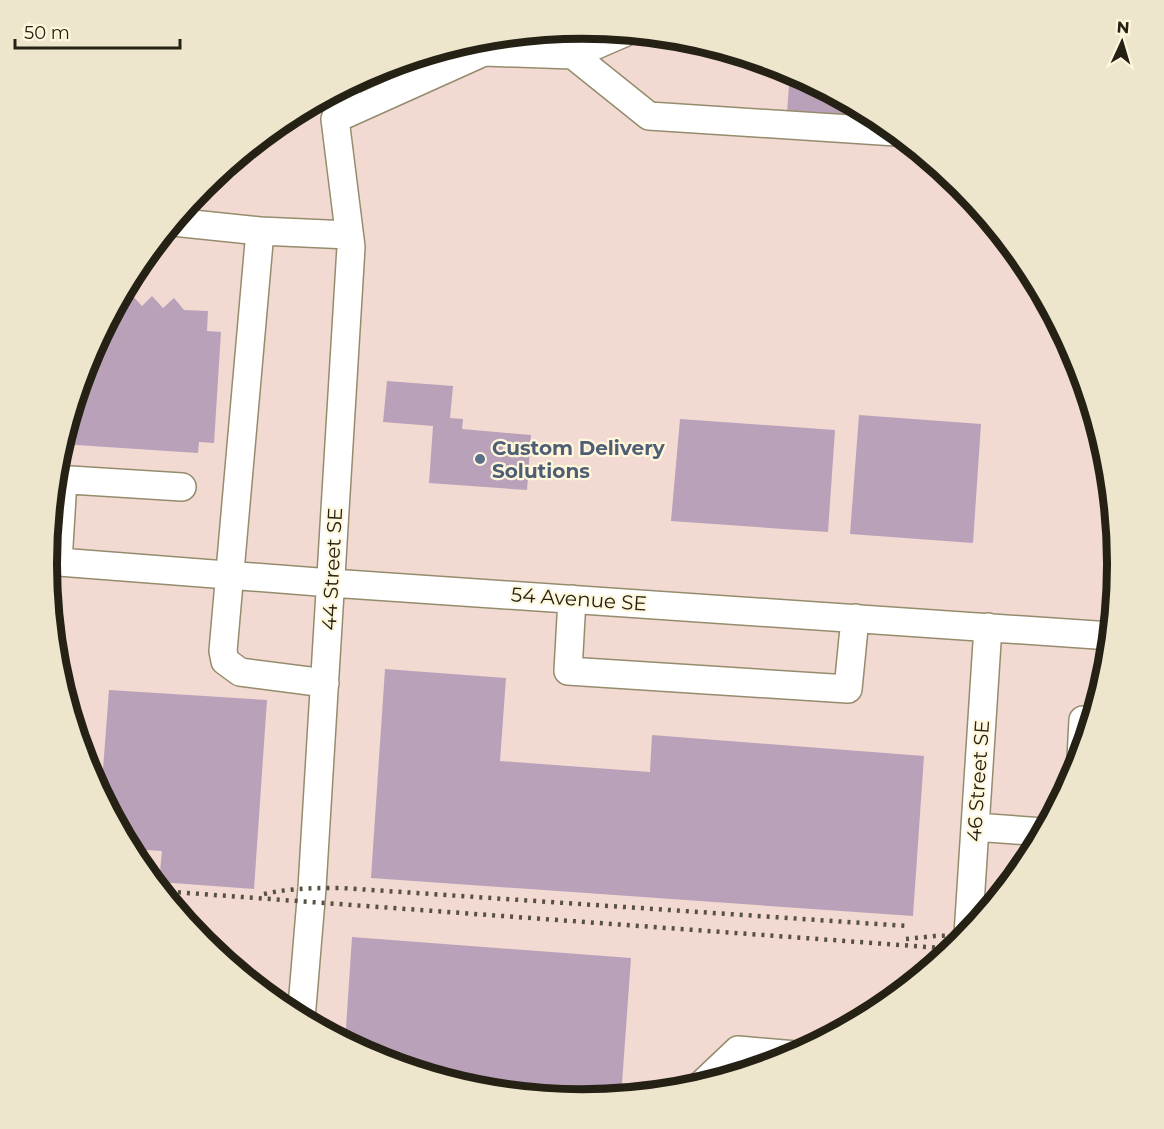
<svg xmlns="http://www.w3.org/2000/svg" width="1164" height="1129" font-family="Montserrat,sans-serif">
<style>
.industrial{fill:#f2d9d1}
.building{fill:#baa1ba}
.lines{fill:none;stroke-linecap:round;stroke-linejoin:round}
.minor-casing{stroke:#958c6d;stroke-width:30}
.minor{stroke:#fff;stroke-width:27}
.rail{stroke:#575240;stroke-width:4.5;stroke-dasharray:3 6;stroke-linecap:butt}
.service-dot{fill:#5c6f8a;stroke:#fff7dc;stroke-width:2}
.labels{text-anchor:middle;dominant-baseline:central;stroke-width:4.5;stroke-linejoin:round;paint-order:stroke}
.service-label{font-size:20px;font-weight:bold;fill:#4e5e75;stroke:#fff7dc;text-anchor:start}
.street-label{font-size:20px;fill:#252215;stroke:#fff7dc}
.rim{fill:none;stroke:#252215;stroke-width:8}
</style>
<rect width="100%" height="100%" fill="#f3eac8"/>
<path class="industrial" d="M48 565a534 534 0 1 1 1068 0a534 534 0 1 1-1068 0Z"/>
<path class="building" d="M 790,71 L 880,119 L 787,113 Z
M 122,294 L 131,294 L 142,306 L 152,296 L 163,308 L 174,298 L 184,310 L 208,311 L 207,331 L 221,332 L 214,443 L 199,442 L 198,453 L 61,444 L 87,359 L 116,305 L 119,305 L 119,299 Z
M 387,381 L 453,386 L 450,418 L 463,419 L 462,429 L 531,435 L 527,490 L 429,483 L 433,426 L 383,422 Z
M 859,415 L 981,424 L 973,543 L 850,534 Z
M 680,419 L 835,430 L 828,532 L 671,521 Z
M 385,669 L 506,678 L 500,761 L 650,772 L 652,735 L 924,756 L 913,916 L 371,878 Z
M 109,690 L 267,700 L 254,889 L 159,882 L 162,851 L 129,849 L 101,796 Z
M 352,937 L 631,958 L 621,1097 L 582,1100 L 477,1090 L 377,1060 L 345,1043 Z"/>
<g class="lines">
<defs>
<path id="minor" d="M 573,55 L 624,33
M 335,119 L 484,52 L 573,55 L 649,116 L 896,132
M 173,222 L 260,231
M 54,479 L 182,487
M 46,561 L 331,583 L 1111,636
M 58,562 L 63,480
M 572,599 L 568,671 L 848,689 L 855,618
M 325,683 L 240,672 L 225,661 L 223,651 L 260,231 L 349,235
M 1081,758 L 1083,720 L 1092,721
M 975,827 L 1044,832
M 968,935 L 988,627
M 301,1019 L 312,888 L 351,247 L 335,119 L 349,84
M 700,1086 L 738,1050 L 796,1055"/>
</defs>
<use href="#minor" class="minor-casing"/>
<use href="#minor" class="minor"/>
<path class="rail" d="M 160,891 L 955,949
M 264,894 C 290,888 315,888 342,888 L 907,926
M 906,939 L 935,936 L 968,935"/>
</g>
<circle class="service-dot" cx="480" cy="459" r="6"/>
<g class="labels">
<g class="service-label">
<text x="492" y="448">Custom Delivery<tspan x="492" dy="23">Solutions</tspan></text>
</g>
<g class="street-label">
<text transform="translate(332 569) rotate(-87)">44 Street SE</text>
<text transform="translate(579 599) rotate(4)">54 Avenue SE</text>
<text transform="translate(978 781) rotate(-86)">46 Street SE</text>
</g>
</g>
<path d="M0 0H1164V1129H0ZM57 564a525 525 0 1 1 1050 0a525 525 0 1 1-1050 0Z" fill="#eee6cc" fill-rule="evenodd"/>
<path class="rim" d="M57 564a525 525 0 1 1 1050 0a525 525 0 1 1-1050 0Z"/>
<g transform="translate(1122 42) rotate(4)" stroke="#fff7dc" stroke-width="4.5" paint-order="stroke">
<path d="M0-4.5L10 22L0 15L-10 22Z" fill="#252215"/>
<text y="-9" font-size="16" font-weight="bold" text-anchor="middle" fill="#252215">N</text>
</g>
<path d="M15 39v9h165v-9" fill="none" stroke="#252215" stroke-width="3"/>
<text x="24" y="39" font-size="18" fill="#252215" stroke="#fff7dc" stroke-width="4.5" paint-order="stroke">50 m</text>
</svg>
